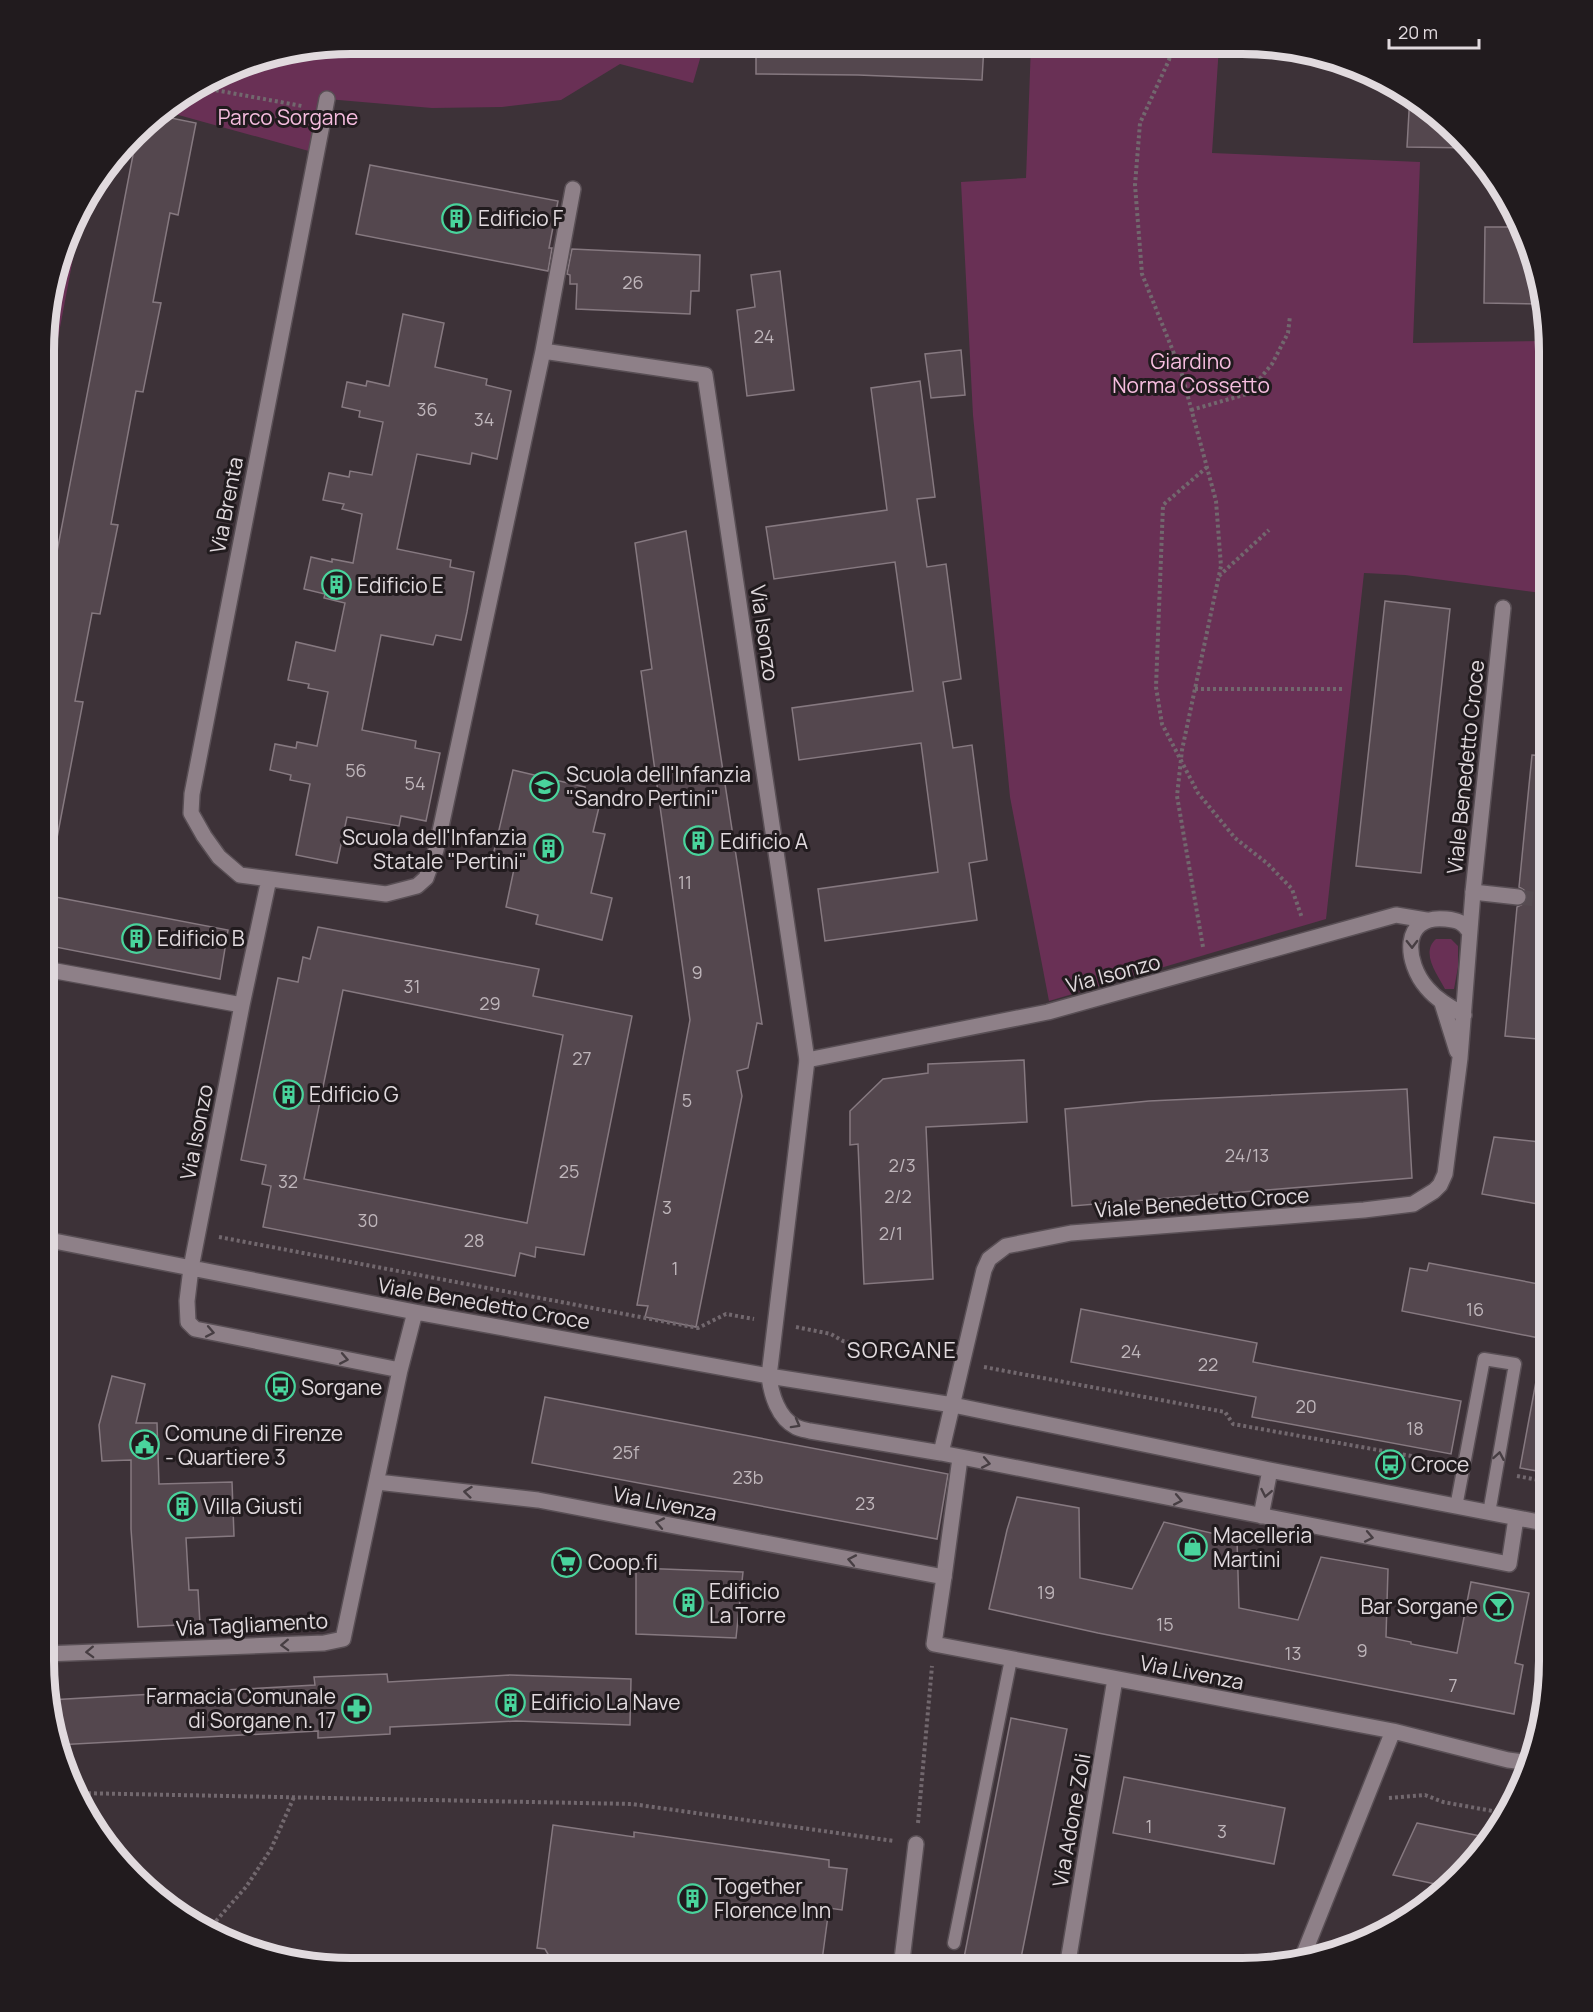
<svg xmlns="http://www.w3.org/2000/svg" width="1593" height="2012" font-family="Manrope,sans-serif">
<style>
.green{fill:#693055}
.building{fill:#54474e;stroke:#867980;stroke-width:1.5;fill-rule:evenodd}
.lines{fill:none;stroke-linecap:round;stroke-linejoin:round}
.pedestrian-tunnel{stroke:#564b51;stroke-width:15;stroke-dasharray:15 8;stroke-linecap:butt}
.service-casing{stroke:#594f55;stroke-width:15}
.pedestrian-casing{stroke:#594f55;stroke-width:18}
.minor-casing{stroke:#594f55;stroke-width:18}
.path{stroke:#72686e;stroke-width:4;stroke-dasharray:3 3;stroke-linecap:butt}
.service{stroke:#8e8088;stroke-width:12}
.pedestrian{stroke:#8e8088;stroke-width:15}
.minor{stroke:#8e8088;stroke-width:15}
.oneway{stroke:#473e43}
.labels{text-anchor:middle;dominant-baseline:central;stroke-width:6;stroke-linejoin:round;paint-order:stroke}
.number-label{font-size:18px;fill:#beb5ba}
.park-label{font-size:21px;fill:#f6bddf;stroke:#211b1e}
.poi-label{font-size:21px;fill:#e1dade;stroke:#211b1e;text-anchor:start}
.street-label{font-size:21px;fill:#e1dade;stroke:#211b1e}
.neighbourhood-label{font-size:22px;letter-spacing:1.5px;fill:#e1dade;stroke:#211b1e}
.rim{fill:none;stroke:#e1dade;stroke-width:8}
</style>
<rect width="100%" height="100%" fill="#3d3238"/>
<path class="green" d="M 351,44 L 704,45 L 693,83 L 620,64 L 561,100 L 502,107 L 432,108 L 327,99 L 316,153 L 164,111 L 252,60 Z
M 1031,45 L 1219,46 L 1212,153 L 1420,162 L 1413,343 L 1548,341 L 1549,351 L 1549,594 L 1405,575 L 1364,573 L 1326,919 L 1049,1001 L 1010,797 L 973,415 L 961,182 L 1026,178 Z
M 84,200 L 46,402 L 46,311 Z
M 1436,939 L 1451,939 L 1458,946 L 1458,967 L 1454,989 L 1445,989 C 1438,975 1420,953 1436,939 Z"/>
<path class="building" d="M 756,45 L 984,45 L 982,80 L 858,75 L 756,74 Z
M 1410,94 L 1413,96 L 1473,148 L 1407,147 Z
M 156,115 L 196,123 L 178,215 L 170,213 L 153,302 L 161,303 L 143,392 L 136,391 L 111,524 L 118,525 L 100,614 L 92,613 L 75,701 L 83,702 L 57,838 L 45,837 L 46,609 L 137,134 L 149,120 Z
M 370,165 L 558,201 L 549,248 L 552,248 L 548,271 L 356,234 Z
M 1485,227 L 1521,227 L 1539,271 L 1543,304 L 1484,303 Z
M 572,249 L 700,255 L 699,291 L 691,291 L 690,314 L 576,309 L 577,284 L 570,284 L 570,275 L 567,274 Z
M 780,271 L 794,390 L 747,396 L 737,310 L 755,307 L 751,275 Z
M 403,314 L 444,323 L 435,367 L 487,379 L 486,385 L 511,391 L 497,459 L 472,453 L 470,464 L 417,454 L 397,549 L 451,560 L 450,567 L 474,572 L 467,612 L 461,640 L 436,635 L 433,645 L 381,635 L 362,730 L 416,741 L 415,748 L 440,753 L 426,821 L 401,816 L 399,826 L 347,817 L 337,863 L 296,855 L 310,784 L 290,780 L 291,775 L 270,770 L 275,744 L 296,748 L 297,742 L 317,746 L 328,692 L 308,688 L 309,684 L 288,680 L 296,642 L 335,651 L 345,603 L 324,598 L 325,594 L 304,589 L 311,557 L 332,562 L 332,559 L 353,563 L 362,514 L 342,509 L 344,504 L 323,500 L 329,473 L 349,477 L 350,471 L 372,475 L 383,422 L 359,417 L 360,411 L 342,407 L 347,382 L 366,386 L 367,381 L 389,386 Z
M 961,350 L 965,395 L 931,398 L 925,354 Z
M 920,381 L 935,497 L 917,499 L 927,567 L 946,564 L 961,679 L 943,682 L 953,748 L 972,745 L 987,860 L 969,863 L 977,920 L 825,941 L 818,889 L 938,872 L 921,743 L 799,760 L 792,708 L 913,691 L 895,562 L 774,579 L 766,527 L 887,510 L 871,388 Z
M 686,531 L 762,1024 L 757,1023 L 748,1068 L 737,1071 L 742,1096 L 696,1327 L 645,1317 L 648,1306 L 637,1305 L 690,1020 L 641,671 L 652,669 L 635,543 Z
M 1385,601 L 1450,609 L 1421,873 L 1356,866 Z
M 1532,755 L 1549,756 L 1549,1040 L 1505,1036 L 1517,907 L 1525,903 L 1528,897 L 1524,890 L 1519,887 Z
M 513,770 L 585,787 L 582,798 L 600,803 L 593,832 L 605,834 L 591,893 L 612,898 L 602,940 L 536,924 L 538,915 L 506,907 L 514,869 L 491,864 Z
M 45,895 L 228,930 L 220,979 L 45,945 Z
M 318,927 L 539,969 L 533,996 L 632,1016 L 584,1255 L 536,1247 L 535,1257 L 520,1253 L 515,1276 L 263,1227 L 271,1186 L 262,1184 L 266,1165 L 241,1160 L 278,978 L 298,982 L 303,957 L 310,959 ZM 343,990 L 563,1035 L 527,1223 L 304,1179 Z
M 1024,1060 L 1027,1122 L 926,1127 L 933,1279 L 864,1284 L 858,1144 L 850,1145 L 850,1111 L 883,1079 L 928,1073 L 928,1064 Z
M 1407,1089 L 1412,1178 L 1072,1206 L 1065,1109 L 1149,1101 Z
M 1494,1137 L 1549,1143 L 1549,1206 L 1482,1194 Z
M 1429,1263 L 1549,1286 L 1549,1340 L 1402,1311 L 1410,1268 L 1427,1271 Z
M 1081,1309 L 1257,1343 L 1253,1362 L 1461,1401 L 1451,1454 L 1252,1417 L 1256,1397 L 1071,1362 Z
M 112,1376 L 145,1384 L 136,1423 L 157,1423 L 159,1484 L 232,1482 L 234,1536 L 186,1538 L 189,1590 L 198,1590 L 200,1624 L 138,1627 L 131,1529 L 131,1460 L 102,1461 L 99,1425 Z
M 1537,1376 L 1549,1377 L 1549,1473 L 1520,1468 Z
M 545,1397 L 948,1474 L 937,1539 L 532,1463 Z
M 1017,1497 L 1079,1508 L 1080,1578 L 1132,1589 L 1164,1522 L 1237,1539 L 1239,1608 L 1298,1620 L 1321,1557 L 1388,1569 L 1386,1637 L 1411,1642 L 1411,1644 L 1457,1653 L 1471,1582 L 1529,1593 L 1515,1663 L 1523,1665 L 1514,1714 L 1098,1633 L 989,1609 L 1007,1530 Z
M 636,1568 L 743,1572 L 736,1638 L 636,1634 Z
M 387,1674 L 388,1682 L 510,1675 L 631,1679 L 630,1725 L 516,1721 L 390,1727 L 390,1734 L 318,1738 L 318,1731 L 56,1745 L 54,1740 L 49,1700 L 315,1685 L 314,1677 Z
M 1011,1718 L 1067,1729 L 1019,1968 L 962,1968 Z
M 1124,1777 L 1285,1808 L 1274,1864 L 1113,1833 Z
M 1417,1823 L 1490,1838 L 1459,1879 L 1449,1887 L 1393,1875 Z
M 553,1825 L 634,1837 L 634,1832 L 829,1860 L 829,1867 L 847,1869 L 842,1910 L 829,1908 L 821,1968 L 556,1968 L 545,1949 L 537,1948 Z"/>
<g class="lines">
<path class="pedestrian-tunnel" d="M 1518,897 L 1549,901"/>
<defs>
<path id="service" d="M 1456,1507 L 1484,1359 L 1515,1364 L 1489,1513
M 954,1943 L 1011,1659"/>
<path id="pedestrian" d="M 1473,892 L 1518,897
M 807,1060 L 1048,1012 L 1396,915 L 1426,920
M 944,1577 L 960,1458"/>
<path id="minor" d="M 327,99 L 192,794 L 191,813 L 204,836 L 219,857 L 240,875 L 386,894 L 417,886 L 426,878 L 436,850 L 543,351 L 573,189
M 543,351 L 705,375 L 807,1060 L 769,1376 C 771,1394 778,1418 796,1427 C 800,1429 806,1430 810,1431 L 941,1453 L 1509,1564 L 1516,1518
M 269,879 L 242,1005 L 191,1268 L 187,1301 L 188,1322 L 195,1329 L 400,1370
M 45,969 L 242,1005
M 1442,1003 L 1457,1051
M 1464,1015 C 1450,1007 1437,1000 1427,988 C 1405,963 1400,914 1446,919 C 1457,920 1463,922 1469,931
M 44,1239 L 415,1312 L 769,1376 L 953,1405 L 1270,1470 L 1549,1524
M 941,1453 L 984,1270 L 989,1259 L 1006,1246 L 1071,1233 L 1364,1210 L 1413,1204 L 1434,1191 L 1440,1185 L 1445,1174 L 1460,1058 L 1473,892 L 1503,608
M 377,1482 L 538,1500 L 944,1577 L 934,1644 L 1393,1731 L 1508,1760 L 1532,1763
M 1261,1516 L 1270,1470
M 44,1654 L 324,1643 L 343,1639 L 400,1370 L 415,1312
M 1301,1961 L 1393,1731
M 901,1968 L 916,1844
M 1067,1968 L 1115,1679"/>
</defs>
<use href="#service" class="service-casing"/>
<use href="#pedestrian" class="pedestrian-casing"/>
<use href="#minor" class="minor-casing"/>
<path class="path" d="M 1172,46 L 1169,60 L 1140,123 L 1135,185 L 1142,274 L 1181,371 L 1216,501 L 1221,566 L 1182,750 L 1177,796 L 1203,947
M 204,88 L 302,106
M 46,334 L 58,275
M 1191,410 L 1247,394 L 1272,364 L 1288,333 L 1290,316
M 1207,467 L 1163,505 L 1156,687 L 1162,724 L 1198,793 L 1235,838 L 1268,864 L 1292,889 L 1302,918
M 1219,576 L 1269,530
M 1195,689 L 1343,689
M 219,1237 L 698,1328 L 726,1314 L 754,1319
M 796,1327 L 831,1334 L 843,1341 L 941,1359
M 984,1367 L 1225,1412 L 1233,1424 L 1445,1462
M 1517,1476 L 1549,1482
M 76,1793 L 632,1804 L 894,1841
M 1389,1798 L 1425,1795 L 1443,1802 L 1509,1814
M 918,1823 L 932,1666
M 208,1930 L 246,1887 L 271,1849 L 294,1797"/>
<use href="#service" class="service"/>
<use href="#pedestrian" class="pedestrian"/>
<use href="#minor" class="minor"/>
</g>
<defs><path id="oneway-chevron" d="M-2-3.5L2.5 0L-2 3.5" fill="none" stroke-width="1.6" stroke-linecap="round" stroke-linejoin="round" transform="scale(1.5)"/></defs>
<g class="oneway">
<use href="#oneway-chevron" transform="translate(1412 944) rotate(89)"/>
<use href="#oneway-chevron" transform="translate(210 1332) rotate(11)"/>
<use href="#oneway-chevron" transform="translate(344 1359) rotate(11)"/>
<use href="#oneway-chevron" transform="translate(796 1424) rotate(29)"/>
<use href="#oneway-chevron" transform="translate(1499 1456) rotate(-80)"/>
<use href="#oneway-chevron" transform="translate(986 1463) rotate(11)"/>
<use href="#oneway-chevron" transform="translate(468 1492) rotate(-174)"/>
<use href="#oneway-chevron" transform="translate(1266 1493) rotate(101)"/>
<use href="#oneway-chevron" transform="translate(1178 1500) rotate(11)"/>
<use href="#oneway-chevron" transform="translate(660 1523) rotate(-169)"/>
<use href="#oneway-chevron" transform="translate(1369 1537) rotate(11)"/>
<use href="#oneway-chevron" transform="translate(852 1560) rotate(-169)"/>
<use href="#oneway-chevron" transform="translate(285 1645) rotate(178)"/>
<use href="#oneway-chevron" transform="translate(90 1652) rotate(178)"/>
</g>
<defs>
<symbol id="building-ring" viewBox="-11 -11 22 22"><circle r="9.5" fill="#211b1e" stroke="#49d49c" stroke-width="1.5"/><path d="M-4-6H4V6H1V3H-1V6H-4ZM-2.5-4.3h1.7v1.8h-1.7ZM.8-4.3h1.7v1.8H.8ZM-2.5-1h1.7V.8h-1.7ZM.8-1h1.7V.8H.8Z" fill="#49d49c"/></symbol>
<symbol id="school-ring" viewBox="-11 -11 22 22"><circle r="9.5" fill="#211b1e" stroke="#49d49c" stroke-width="1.5"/><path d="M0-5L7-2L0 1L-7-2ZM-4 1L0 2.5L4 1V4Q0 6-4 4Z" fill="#49d49c"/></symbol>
<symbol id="bus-ring" viewBox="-11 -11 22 22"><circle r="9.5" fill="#211b1e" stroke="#49d49c" stroke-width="1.5"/><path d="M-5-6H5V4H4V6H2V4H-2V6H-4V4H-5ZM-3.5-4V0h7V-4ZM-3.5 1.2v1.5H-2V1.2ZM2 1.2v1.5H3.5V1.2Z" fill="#49d49c"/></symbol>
<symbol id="civic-ring" viewBox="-11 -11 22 22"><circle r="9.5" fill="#211b1e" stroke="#49d49c" stroke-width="1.5"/><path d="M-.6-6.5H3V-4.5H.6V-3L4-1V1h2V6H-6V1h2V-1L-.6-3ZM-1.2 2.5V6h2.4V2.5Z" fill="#49d49c"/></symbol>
<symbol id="shop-ring" viewBox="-11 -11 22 22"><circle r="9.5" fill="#211b1e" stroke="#49d49c" stroke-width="1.5"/><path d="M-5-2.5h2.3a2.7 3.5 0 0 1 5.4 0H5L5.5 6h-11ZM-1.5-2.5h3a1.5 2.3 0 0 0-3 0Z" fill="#49d49c"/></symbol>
<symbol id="supermarket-ring" viewBox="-11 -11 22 22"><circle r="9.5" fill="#211b1e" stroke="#49d49c" stroke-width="1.5"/><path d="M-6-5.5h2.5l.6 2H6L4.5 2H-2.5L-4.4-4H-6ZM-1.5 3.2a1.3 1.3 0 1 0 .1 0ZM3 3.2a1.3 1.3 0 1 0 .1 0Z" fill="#49d49c"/></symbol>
<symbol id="bar-ring" viewBox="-11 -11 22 22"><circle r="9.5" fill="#211b1e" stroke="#49d49c" stroke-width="1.5"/><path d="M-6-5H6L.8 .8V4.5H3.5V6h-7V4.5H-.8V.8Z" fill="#49d49c"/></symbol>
<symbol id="pharmacy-ring" viewBox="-11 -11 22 22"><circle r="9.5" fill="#211b1e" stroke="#49d49c" stroke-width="1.5"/><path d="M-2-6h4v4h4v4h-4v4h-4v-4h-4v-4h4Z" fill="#49d49c"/></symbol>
</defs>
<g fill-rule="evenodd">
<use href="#building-ring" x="440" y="202" width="33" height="33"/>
<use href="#building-ring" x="320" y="568" width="33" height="33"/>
<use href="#school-ring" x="528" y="770" width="33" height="33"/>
<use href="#building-ring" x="682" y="824" width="33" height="33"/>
<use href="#building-ring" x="532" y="832" width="33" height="33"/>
<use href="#building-ring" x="120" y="922" width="33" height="33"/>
<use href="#building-ring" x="272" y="1078" width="33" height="33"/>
<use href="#bus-ring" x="264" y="1370" width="33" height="33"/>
<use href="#civic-ring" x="128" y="1428" width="33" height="33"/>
<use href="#bus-ring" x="1374" y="1448" width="33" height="33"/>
<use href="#building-ring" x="166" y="1490" width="33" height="33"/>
<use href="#shop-ring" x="1176" y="1530" width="33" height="33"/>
<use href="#supermarket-ring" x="550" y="1546" width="33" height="33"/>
<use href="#building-ring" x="672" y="1586" width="33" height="33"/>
<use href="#bar-ring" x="1482" y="1590" width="33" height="33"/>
<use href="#building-ring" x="494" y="1686" width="33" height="33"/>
<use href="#pharmacy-ring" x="340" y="1692" width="33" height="33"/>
<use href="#building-ring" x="676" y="1882" width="33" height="33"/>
</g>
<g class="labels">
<g class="number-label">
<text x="633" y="282">26</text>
<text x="764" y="336">24</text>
<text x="427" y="409">36</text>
<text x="484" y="419">34</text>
<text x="356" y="770">56</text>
<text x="415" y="783">54</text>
<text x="685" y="882">11</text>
<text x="697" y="972">9</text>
<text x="412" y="986">31</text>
<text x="490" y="1003">29</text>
<text x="582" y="1058">27</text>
<text x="687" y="1100">5</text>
<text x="1247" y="1155">24/13</text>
<text x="902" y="1165">2/3</text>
<text x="569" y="1171">25</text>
<text x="288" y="1181">32</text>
<text x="898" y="1196">2/2</text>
<text x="667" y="1207">3</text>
<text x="368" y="1220">30</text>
<text x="891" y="1233">2/1</text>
<text x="474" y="1240">28</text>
<text x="675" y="1268">1</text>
<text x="1475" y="1309">16</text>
<text x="1131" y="1351">24</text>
<text x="1208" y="1364">22</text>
<text x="1306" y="1406">20</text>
<text x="1415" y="1428">18</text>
<text x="626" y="1452">25f</text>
<text x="748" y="1477">23b</text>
<text x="865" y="1503">23</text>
<text x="1046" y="1592">19</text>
<text x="1165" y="1624">15</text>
<text x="1362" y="1650">9</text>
<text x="1293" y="1653">13</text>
<text x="1453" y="1685">7</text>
<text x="1149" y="1826">1</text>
<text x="1222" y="1831">3</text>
</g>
<g class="park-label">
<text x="288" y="117">Parco Sorgane</text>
<text x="1191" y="361">Giardino<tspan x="1191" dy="24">Norma Cossetto</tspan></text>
</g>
<g class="poi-label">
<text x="478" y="218">Edificio F</text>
<text x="357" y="585">Edificio E</text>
<text x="566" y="774">Scuola dell'Infanzia<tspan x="566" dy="24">"Sandro Pertini"</tspan></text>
<text x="527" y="837" text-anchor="end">Scuola dell'Infanzia<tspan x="527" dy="24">Statale "Pertini"</tspan></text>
<text x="720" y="841">Edificio A</text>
<text x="157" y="938">Edificio B</text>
<text x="309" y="1094">Edificio G</text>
<text x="301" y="1387">Sorgane</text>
<text x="165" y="1433">Comune di Firenze<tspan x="165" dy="24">- Quartiere 3</tspan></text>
<text x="1411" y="1464">Croce</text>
<text x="203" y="1506">Villa Giusti</text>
<text x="1213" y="1535">Macelleria<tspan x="1213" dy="24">Martini</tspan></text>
<text x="588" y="1562">Coop.fi</text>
<text x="709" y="1591">Edificio<tspan x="709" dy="24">La Torre</tspan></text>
<text x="1478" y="1606" text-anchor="end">Bar Sorgane</text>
<text x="336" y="1696" text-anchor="end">Farmacia Comunale<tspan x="336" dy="24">di Sorgane n. 17</tspan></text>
<text x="531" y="1702">Edificio La Nave</text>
<text x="714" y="1886">Together<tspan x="714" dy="24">Florence Inn</tspan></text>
</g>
<g class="street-label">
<text transform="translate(226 505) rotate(-79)">Via Brenta</text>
<text transform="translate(765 633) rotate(82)">Via Isonzo</text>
<text transform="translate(1465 767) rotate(-84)">Viale Benedetto Croce</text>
<text transform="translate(1113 973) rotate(-15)">Via Isonzo</text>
<text transform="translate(196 1132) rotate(-79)">Via Isonzo</text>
<text transform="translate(1202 1202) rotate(-4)">Viale Benedetto Croce</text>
<text transform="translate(484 1303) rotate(10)">Viale Benedetto Croce</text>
<text transform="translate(665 1503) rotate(11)">Via Livenza</text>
<text transform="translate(252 1624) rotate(-3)">Via Tagliamento</text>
<text transform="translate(1192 1672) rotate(11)">Via Livenza</text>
<text transform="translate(1071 1820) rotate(-80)">Via Adone Zoli</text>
</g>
<g class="neighbourhood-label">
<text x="902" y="1350">SORGANE</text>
</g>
</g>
<path d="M0 0H1593V2012H0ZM351 54H1242A297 297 0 0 1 1539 351V1661A297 297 0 0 1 1242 1958H351A297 297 0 0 1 54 1661V351A297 297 0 0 1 351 54Z" fill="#211b1e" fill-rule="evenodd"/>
<path class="rim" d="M351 54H1242A297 297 0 0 1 1539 351V1661A297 297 0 0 1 1242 1958H351A297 297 0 0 1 54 1661V351A297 297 0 0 1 351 54Z"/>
<path d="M1389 39v9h90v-9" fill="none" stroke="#e1dade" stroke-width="3"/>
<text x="1398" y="39" font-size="18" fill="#e1dade" stroke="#211b1e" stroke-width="4.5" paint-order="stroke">20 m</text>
</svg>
